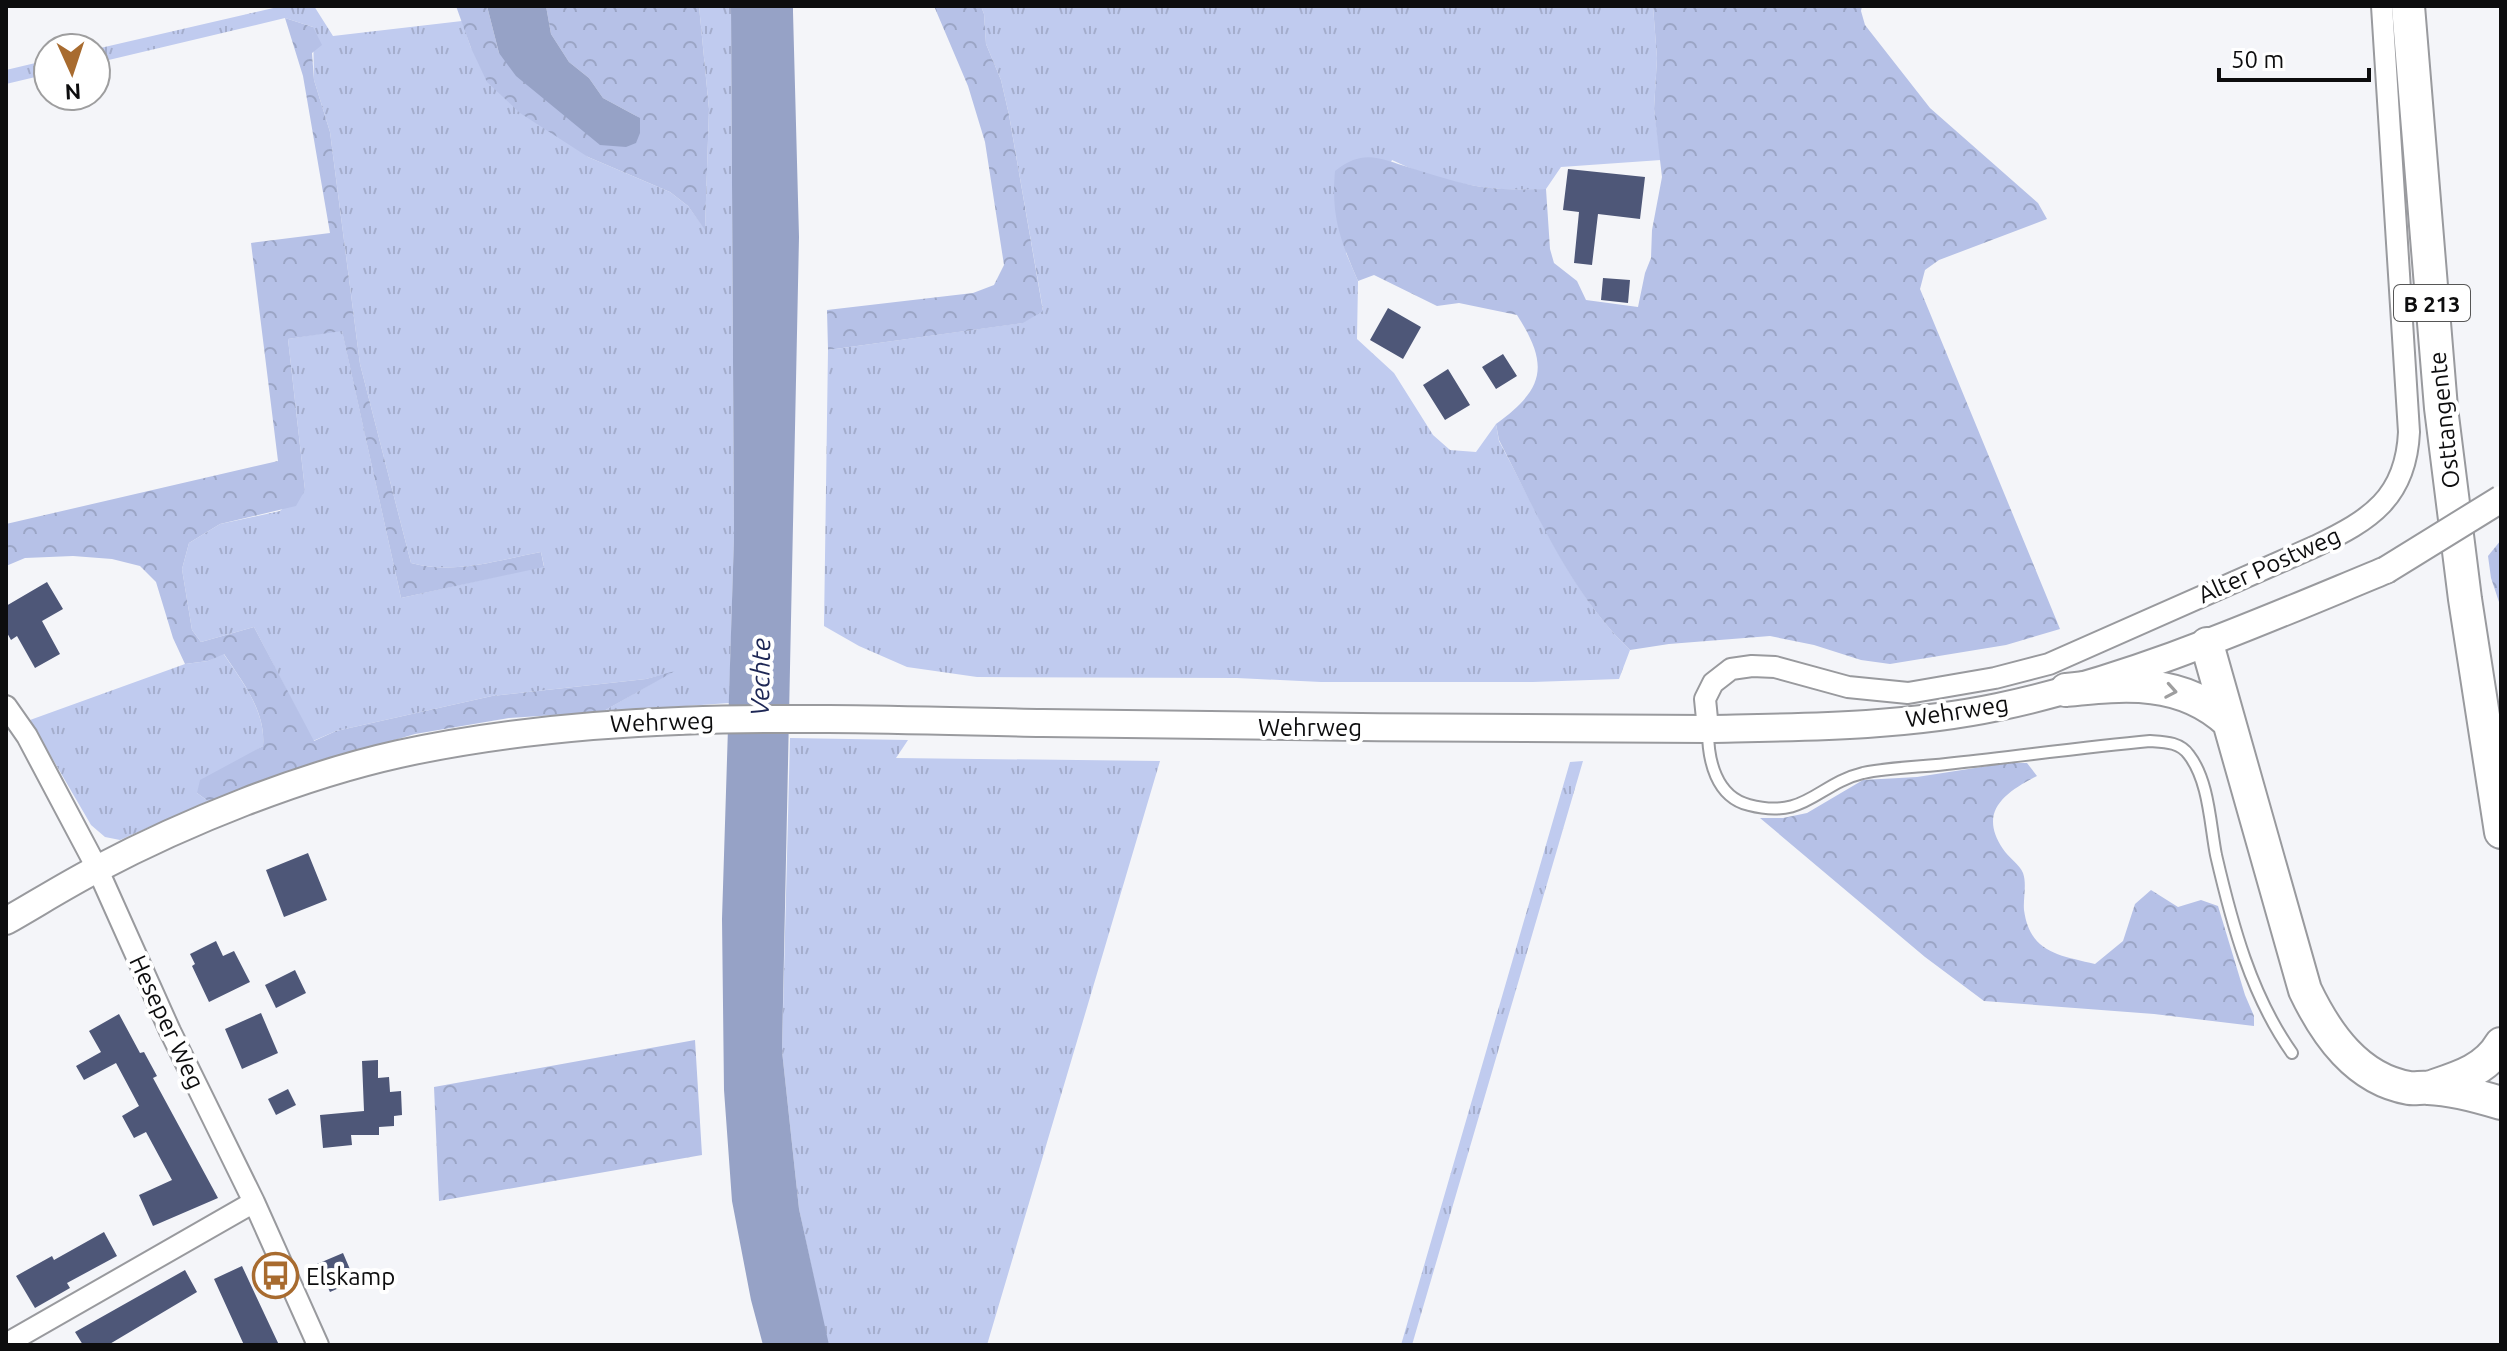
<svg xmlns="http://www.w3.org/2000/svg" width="2507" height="1351" font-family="Ubuntu,sans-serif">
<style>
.grass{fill:url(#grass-tufts)}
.forest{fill:url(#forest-crowns)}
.water{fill:#96a2c6}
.building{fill:#4e5778}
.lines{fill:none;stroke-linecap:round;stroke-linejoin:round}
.service-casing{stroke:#999a9e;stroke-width:14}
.minor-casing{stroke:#999a9e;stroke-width:24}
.tertiary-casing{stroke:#999a9e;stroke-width:30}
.primary-casing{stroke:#999a9e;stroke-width:36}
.service{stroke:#fff;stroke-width:10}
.minor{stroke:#fff;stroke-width:20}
.tertiary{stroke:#fff;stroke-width:26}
.primary{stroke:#fff;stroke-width:32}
.tertiary-bridge-casing{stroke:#999a9e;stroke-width:30;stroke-linecap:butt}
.tertiary-bridge{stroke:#fff;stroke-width:26}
.oneway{stroke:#9e9e9f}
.labels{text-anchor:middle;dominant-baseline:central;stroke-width:8;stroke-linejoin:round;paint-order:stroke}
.shield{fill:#fff;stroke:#565656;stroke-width:2}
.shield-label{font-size:22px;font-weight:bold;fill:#0d0d0e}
.street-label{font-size:24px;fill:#0d0d0e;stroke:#fff}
.poi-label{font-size:24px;fill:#0d0d0e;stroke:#fff;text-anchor:start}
.water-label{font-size:26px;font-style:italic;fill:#1d2755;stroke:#fff}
</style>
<defs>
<pattern id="grass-tufts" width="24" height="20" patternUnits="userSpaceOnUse" patternTransform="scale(2)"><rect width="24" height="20" fill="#c0cbef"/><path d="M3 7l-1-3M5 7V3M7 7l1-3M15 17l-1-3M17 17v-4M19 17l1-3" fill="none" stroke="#a4adcc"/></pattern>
<pattern id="forest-crowns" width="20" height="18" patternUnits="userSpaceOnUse" patternTransform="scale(2)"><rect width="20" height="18" fill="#b6c1e7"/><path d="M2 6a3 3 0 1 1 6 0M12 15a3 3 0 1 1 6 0" fill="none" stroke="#9ba5c5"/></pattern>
</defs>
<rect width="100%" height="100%" fill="#f4f5f9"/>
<path class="grass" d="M 282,6 L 314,6 L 333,36 L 462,21 L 471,48 L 588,157 L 670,192 L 688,206 L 705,229 L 709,109 L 699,6 L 731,6 L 734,537 L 729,703 L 602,712 L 670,673 L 646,679 L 492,696 L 336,731 L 313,741 L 254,627 L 201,642 L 192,630 L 182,569 L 189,543 L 220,524 L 280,511 L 305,490 L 288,339 L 342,330 L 401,598 L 544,566 L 541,552 C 498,560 454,575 411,563 L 360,364 L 330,132 L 314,80 L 313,27 L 285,18 L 96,63 L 96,49 Z
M 981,6 L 1653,6 L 1657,58 L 1654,109 L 1661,160 L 1561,167 L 1546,189 C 1495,193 1439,183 1392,160 L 1346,253 L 1358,281 L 1357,339 L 1394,373 L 1433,435 L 1450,450 L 1476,452 L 1496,424 L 1499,441 C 1538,513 1570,592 1630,650 L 1619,679 L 1533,682 L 1321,682 L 1237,678 L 977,677 L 907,667 L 859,646 L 824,626 L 828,350 L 1022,323 L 1043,310 L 1009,115 L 1001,80 L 986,44 L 984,14 Z
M 48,60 L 48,74 L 6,84 L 6,70 Z
M 223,653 C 242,681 266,711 263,746 L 242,759 L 197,793 L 208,801 L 120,840 L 105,837 L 91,825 L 30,720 L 185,664 L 208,661 Z
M 790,738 L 908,740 L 896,758 L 1160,761 L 987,1345 L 829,1345 L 827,1340 L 799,1209 L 782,1051 Z
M 1583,761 L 1412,1345 L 1401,1345 L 1570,762 Z"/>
<path class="forest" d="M 456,6 L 487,6 L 499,53 L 640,118 L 603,98 L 589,78 L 569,62 L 551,34 L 546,6 L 699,6 L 709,109 L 705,230 L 688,206 L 670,192 L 588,157 L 520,113 L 487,82 L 471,48 Z
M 934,6 L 981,6 L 984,14 L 986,44 L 1001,80 L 1009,115 L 1043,311 L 1023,323 L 828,350 L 827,310 L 973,293 L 994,285 L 1004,265 L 985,142 L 968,86 Z
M 1653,6 L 1862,6 L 1861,11 L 1865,25 L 1930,108 L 2038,203 L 2047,219 L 1939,260 L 1925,270 L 1920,289 L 2060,629 L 2006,645 L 1890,664 L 1861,660 L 1814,645 L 1770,636 L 1669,644 L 1630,650 C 1570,592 1537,514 1499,440 L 1496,424 C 1544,389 1550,366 1517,315 L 1459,303 L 1437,306 L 1374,275 L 1358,281 C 1340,239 1331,217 1335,171 C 1364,148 1380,159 1411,168 C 1431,174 1451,181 1471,185 C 1497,190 1520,190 1546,189 L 1550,249 L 1554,263 L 1577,281 L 1586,300 L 1638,307 L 1645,273 L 1651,258 L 1652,230 L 1662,177 L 1654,109 L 1657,58 Z
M 285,18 L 313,27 L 322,45 L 312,53 L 314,80 L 330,132 L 360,364 L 411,563 C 454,575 498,560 541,552 L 544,567 L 401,598 L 342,331 L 288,339 L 305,490 L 296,506 L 220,524 L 189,543 L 182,569 L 192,630 L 201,642 L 254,627 L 314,741 L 336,731 L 492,696 L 646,679 L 675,671 L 602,712 L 509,718 L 415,734 L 323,761 L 208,801 L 197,793 L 200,780 L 263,746 C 266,711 242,681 224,654 L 208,661 L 185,664 L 173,638 L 156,582 L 140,566 L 112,559 L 73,556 L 25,558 L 6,566 L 6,524 L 278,461 L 251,243 L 330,233 L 303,76 Z
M 2501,540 L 2501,608 L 2491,578 L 2488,556 Z
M 2007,763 L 2027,763 L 2037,776 C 2004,793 1978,812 2003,849 C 2008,857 2020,865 2023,873 C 2027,884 2023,899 2024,910 C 2030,953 2059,955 2095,964 L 2123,941 L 2135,904 L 2151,890 L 2178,907 L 2201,900 L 2218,906 L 2245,995 L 2254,1016 L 2254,1026 L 2154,1014 L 1984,1001 L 1925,957 L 1760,818 L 1783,818 L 1807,813 L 1863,780 L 1917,777 Z
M 695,1040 L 702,1155 L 439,1201 L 434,1087 Z"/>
<path class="water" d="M 487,6 L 546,6 L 551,34 L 569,62 L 589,78 L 603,98 L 640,118 L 640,133 L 636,143 L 626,147 L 600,145 L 516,76 L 499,53 Z
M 731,6 L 793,6 L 793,12 L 799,237 L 782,1051 L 799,1209 L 829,1345 L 763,1345 L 751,1300 L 732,1201 L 724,1090 L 722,919 L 734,537 Z"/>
<path class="building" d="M 1568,169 L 1645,177 L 1640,219 L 1598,214 L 1592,265 L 1574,263 L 1579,212 L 1563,210 Z
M 1603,278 L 1630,280 L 1628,303 L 1601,300 Z
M 1388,308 L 1421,327 L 1403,359 L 1370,340 Z
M 1503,354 L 1517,376 L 1496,389 L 1482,367 Z
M 1448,369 L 1470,405 L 1445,420 L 1423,385 Z
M 47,582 L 63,609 L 42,621 L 60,654 L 35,668 L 17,636 L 11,640 L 6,631 L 6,606 Z
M 308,853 L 327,900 L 284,917 L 266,870 Z
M 216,941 L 223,956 L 234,951 L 250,982 L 209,1002 L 192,966 L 195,964 L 190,954 Z
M 295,970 L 306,993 L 276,1008 L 265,985 Z
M 261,1013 L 278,1053 L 242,1069 L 225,1029 Z
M 119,1014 L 140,1053 L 144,1052 L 157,1076 L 153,1078 L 218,1198 L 153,1226 L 139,1195 L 172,1180 L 146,1132 L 134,1138 L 122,1116 L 139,1106 L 116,1063 L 84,1080 L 76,1066 L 101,1052 L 89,1031 Z
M 378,1060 L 378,1078 L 389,1077 L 390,1092 L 401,1091 L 402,1115 L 394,1116 L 394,1126 L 379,1127 L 379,1135 L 351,1135 L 352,1145 L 323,1148 L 320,1115 L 364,1111 L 362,1061 Z
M 288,1089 L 296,1105 L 276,1115 L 268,1099 Z
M 104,1232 L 117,1256 L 67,1283 L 70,1288 L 35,1308 L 16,1276 L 52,1256 L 54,1260 Z
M 343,1253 L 355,1281 L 330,1292 L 317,1264 Z
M 242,1266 L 271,1328 L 279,1345 L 244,1345 L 214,1279 Z
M 185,1270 L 197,1292 L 108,1345 L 83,1345 L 75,1332 Z"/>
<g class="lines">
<defs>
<path id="service" d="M 1708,731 C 1708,760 1716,797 1749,805 C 1806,820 1817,784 1863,773 C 1891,767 1927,767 1955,763 C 2020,756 2085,747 2150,741 C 2165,742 2180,742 2189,755 C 2209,781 2210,824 2216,855 C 2232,924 2251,995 2292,1053"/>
<path id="minor" d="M 6,706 L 27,736 L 97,868 L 170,1031 L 254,1202 L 318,1345
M 1708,729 L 1705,699 L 1713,683 L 1731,669 L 1752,666 L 1775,667 L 1848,687 L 1908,693 L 1995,678 L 2049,664 L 2316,546 C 2370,520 2406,498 2409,432 L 2382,6
M 6,1344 L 254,1202"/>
<path id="tertiary" d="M 6,921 C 36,904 66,885 97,869 C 186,822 300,776 399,754 C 610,708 828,719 1043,723 C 1265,727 1486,728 1708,729 C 1804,727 1903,727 1998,707 C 2132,679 2260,622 2386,570"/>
<path id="primary" d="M 2408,6 L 2441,408 L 2465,599 L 2501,832
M 2207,644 L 2305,990 C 2326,1034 2357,1079 2409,1088 C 2415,1089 2422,1087 2428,1088 C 2452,1089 2478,1096 2501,1103
M 2066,690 C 2125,684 2182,678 2229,722
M 2431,1087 C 2458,1078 2486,1070 2501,1044"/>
</defs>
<use href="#service" class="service-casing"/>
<use href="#minor" class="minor-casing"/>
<use href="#tertiary" class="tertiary-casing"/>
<use href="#primary" class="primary-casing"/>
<use href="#service" class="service"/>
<use href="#minor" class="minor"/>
<use href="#tertiary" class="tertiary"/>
<use href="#primary" class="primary"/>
<defs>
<path id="tertiary-bridge" d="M 2386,570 L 2501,499"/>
</defs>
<use href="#tertiary-bridge" class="tertiary-bridge-casing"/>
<use href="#tertiary-bridge" class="tertiary-bridge"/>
</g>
<defs><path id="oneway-chevron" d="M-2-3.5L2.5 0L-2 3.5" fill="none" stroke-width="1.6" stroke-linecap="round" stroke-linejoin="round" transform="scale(2)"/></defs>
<use class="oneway" href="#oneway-chevron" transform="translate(2171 691) rotate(10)"/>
<defs>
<symbol id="bus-ring" viewBox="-11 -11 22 22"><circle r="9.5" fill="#fff" stroke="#a86b2f" stroke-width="1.5"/><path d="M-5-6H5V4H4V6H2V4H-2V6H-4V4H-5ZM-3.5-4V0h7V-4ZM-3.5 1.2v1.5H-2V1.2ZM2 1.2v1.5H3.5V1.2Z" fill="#a86b2f"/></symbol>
</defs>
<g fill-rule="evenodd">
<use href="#bus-ring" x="250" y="1250" width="51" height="51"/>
</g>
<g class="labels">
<rect class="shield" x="2394" y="285" width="76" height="36" rx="6"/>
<g class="shield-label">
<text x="2432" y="303">B 213</text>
</g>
<g class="street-label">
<text transform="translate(2444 420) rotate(-96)">Osttangente</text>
<text transform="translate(2269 565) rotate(-24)">Alter Postweg</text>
<text transform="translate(1957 711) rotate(-9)">Wehrweg</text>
<text transform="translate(662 722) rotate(-2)">Wehrweg</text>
<text x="1310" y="727">Wehrweg</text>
<text transform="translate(167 1022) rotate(65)">Heseper Weg</text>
</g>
<g class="poi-label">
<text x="306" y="1276">Elskamp</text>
</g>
<g class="water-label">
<text transform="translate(760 677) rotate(-89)">Vechte</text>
</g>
</g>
<rect width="2507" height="1351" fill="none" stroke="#0d0d0e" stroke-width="16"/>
<g transform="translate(72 72) rotate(177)"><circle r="38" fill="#ffffff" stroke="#9e9e9f" stroke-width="2"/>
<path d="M0-6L14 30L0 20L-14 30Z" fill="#a86b2f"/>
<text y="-12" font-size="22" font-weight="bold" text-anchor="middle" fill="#0d0d0e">N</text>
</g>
<path d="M2219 68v12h150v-12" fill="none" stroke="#0d0d0e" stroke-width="4"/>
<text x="2231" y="68" font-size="24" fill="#0d0d0e" stroke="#ffffff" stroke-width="6" paint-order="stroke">50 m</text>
</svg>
